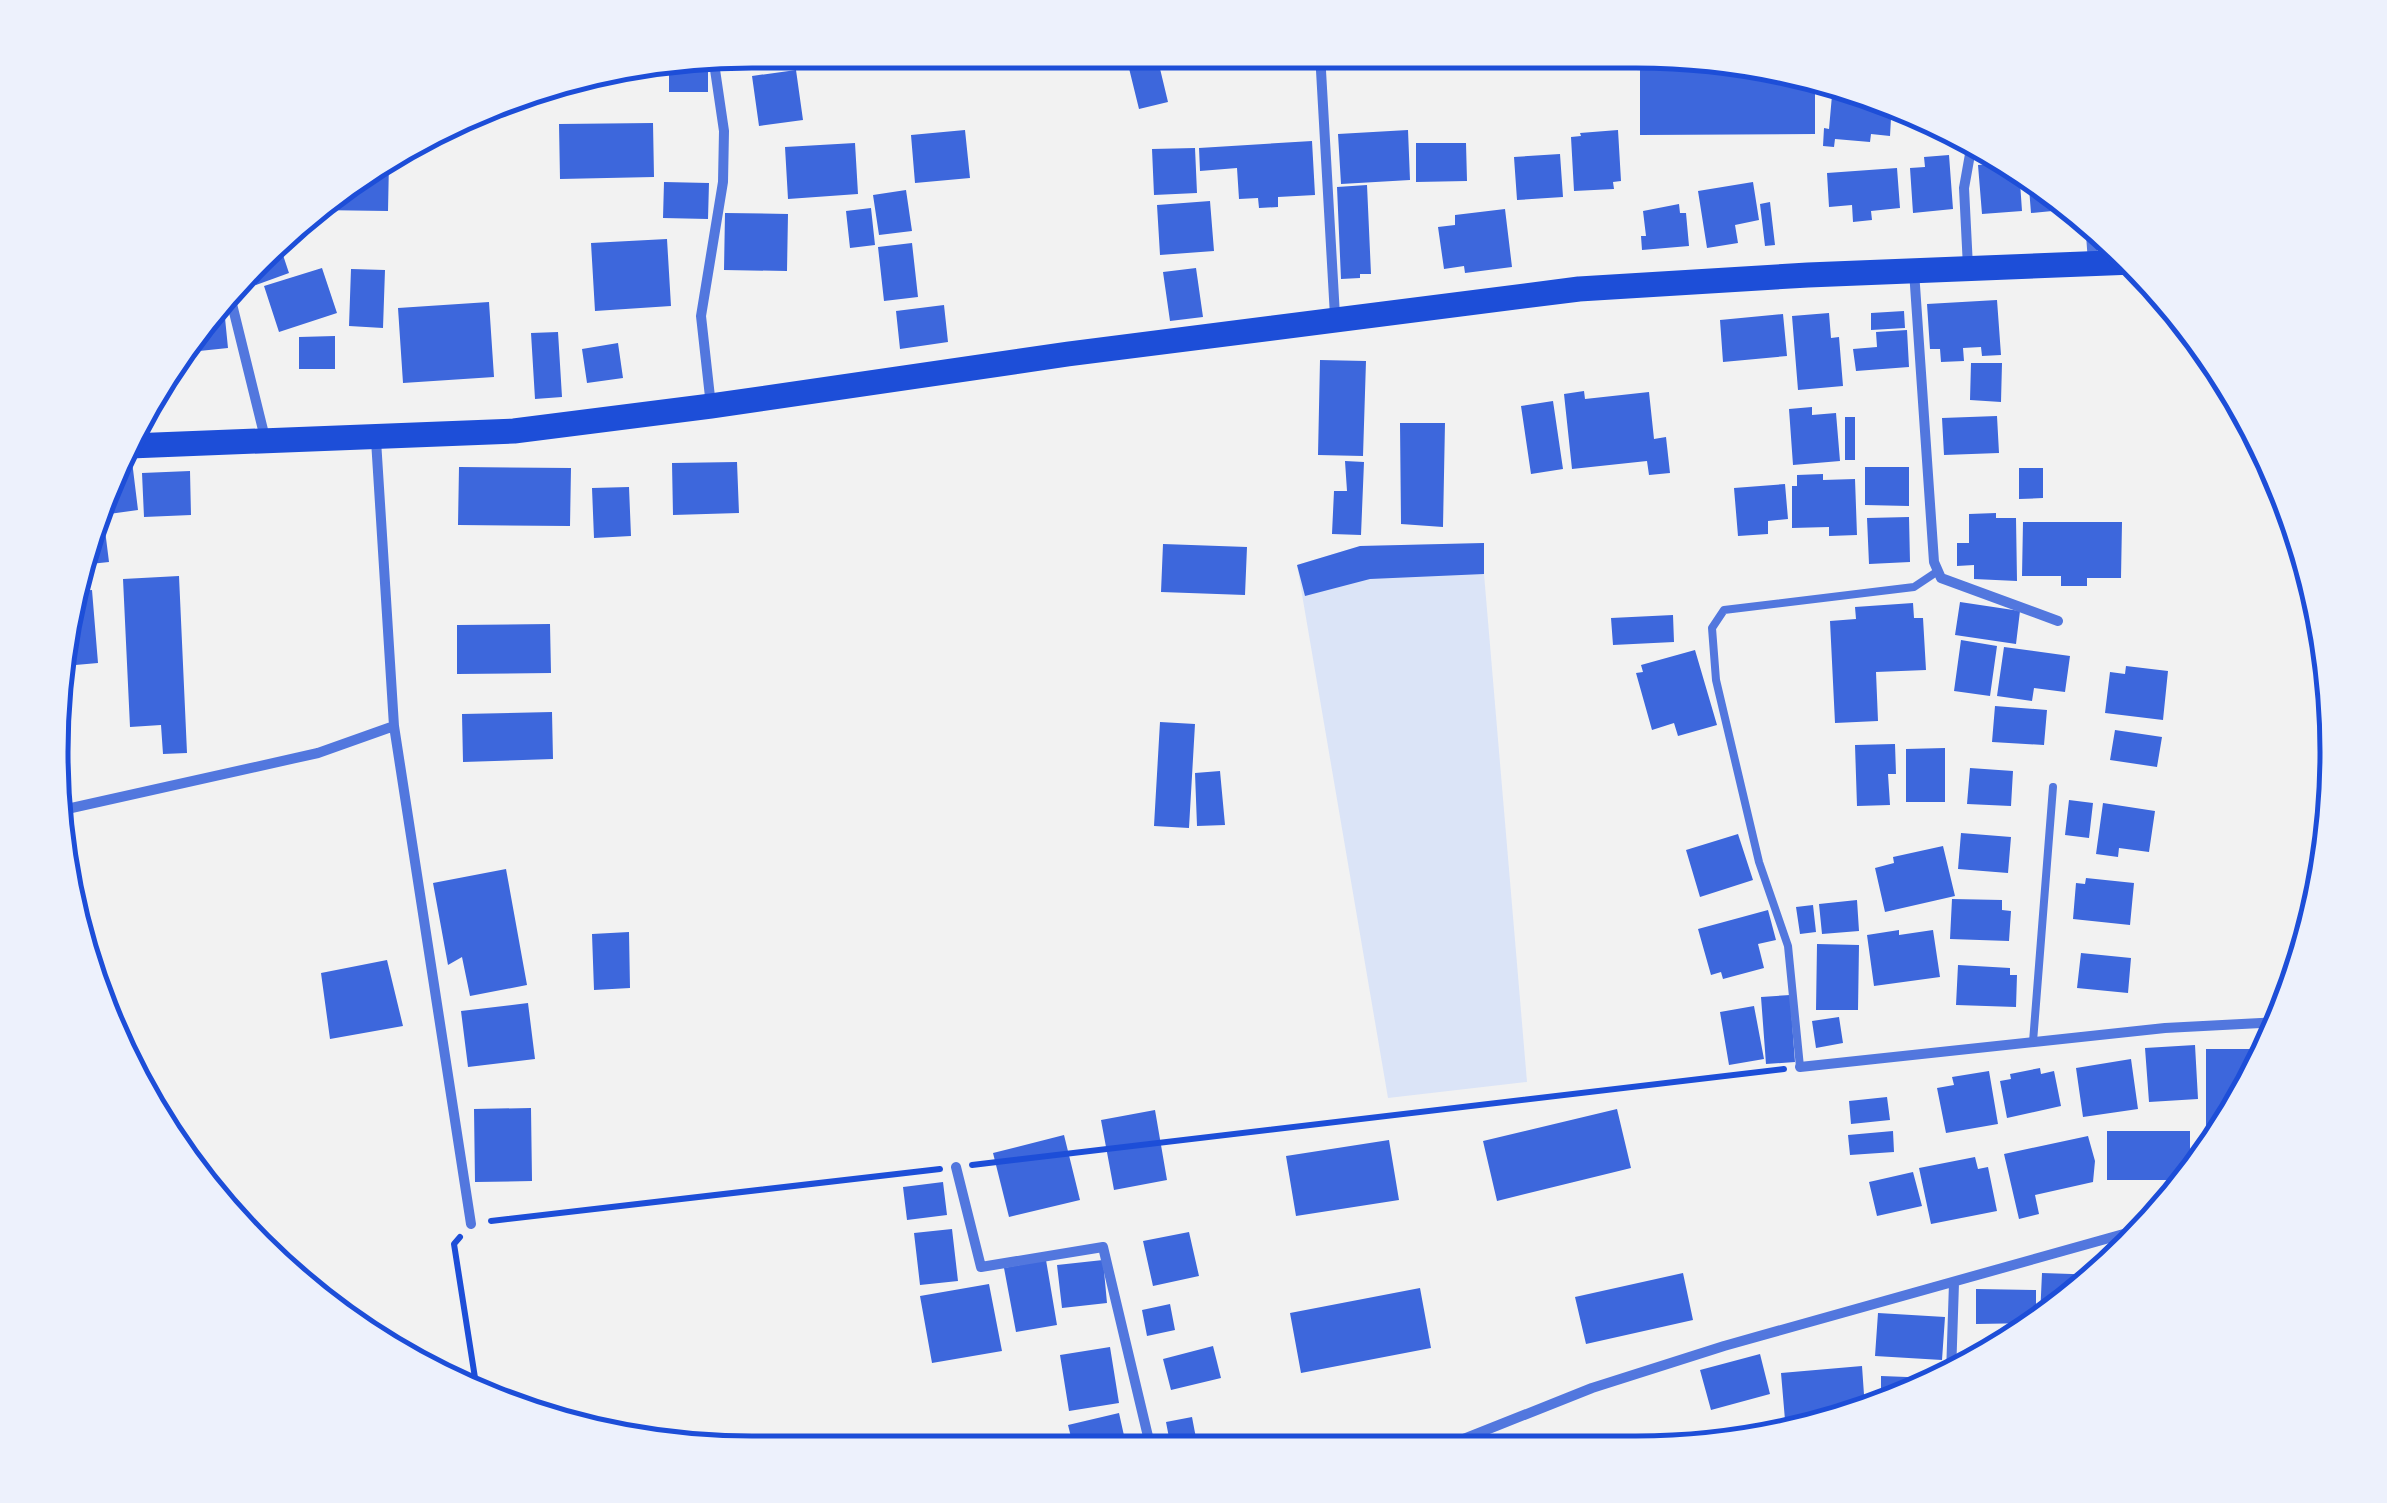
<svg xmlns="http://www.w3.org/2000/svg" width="2387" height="1503" font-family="Manrope,sans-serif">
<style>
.green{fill:#dbe4f7}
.building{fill:#3d67dc}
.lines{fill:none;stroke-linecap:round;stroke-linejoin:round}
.path{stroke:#1d4ed8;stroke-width:6}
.service{stroke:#5277de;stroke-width:8}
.minor{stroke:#5277de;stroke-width:10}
.primary{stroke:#1d4ed8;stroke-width:25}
.rim{fill:none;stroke:#1d4ed8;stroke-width:5}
</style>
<rect width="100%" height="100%" fill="#f2f2f2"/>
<path class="green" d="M 1484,543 L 1484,574 L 1527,1082 L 1388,1098 L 1297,565 L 1360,546 Z"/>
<path class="building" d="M 817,50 L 851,51 L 851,52 L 819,59 Z
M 1125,52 L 1156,52 L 1168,102 L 1139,109 Z
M 1640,55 L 1726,56 L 1815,80 L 1815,134 L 1640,135 Z
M 708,57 L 708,92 L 669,92 L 669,64 Z
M 796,70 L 803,120 L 759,126 L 752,76 Z
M 1833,84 L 1892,100 L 1890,136 L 1871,134 L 1870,142 L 1835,139 L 1834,147 L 1823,146 L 1824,128 L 1829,129 Z
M 653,123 L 654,177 L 560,179 L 559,124 Z
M 965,130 L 970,178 L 915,183 L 911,135 Z
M 1408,130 L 1410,180 L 1341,184 L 1338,134 Z
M 1618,130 L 1621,181 L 1613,182 L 1614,189 L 1574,191 L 1571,137 L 1581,136 L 1580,133 Z
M 1312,141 L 1315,195 L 1278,197 L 1278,207 L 1259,208 L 1258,198 L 1239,199 L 1237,168 L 1200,171 L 1199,148 Z
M 855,143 L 858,194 L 788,199 L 785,147 Z
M 1416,143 L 1466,143 L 1467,181 L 1416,182 Z
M 1195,148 L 1197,193 L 1154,195 L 1152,149 Z
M 1560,154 L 1563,197 L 1517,200 L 1514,157 Z
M 1949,155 L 1953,209 L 1913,213 L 1910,168 L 1925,167 L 1924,157 Z
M 375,162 L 389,162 L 388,211 L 318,210 L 361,169 Z
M 2007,163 L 2014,167 L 2016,183 L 2020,182 L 2022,211 L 1982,214 L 1978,165 Z
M 1897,168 L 1900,208 L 1871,211 L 1872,220 L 1853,222 L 1852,205 L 1829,207 L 1827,173 Z
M 2028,175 L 2063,195 L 2073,209 L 2031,213 Z
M 664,182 L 709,183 L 708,219 L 663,218 Z
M 1753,182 L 1759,220 L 1735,225 L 1738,243 L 1707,248 L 1698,191 Z
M 1367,185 L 1371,274 L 1360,274 L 1360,278 L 1341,279 L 1337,187 Z
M 906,190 L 912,231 L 879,235 L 873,195 Z
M 1210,201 L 1214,251 L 1160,255 L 1157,205 Z
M 1770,202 L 1775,245 L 1765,246 L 1760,204 Z
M 1679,204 L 1680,213 L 1686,213 L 1689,246 L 1642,250 L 1641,236 L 1646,236 L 1643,211 Z
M 871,208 L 875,245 L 850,248 L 846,211 Z
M 1505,209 L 1512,267 L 1465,273 L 1464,266 L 1444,269 L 1438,227 L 1455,225 L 1455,215 Z
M 725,213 L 788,214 L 787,271 L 724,270 Z
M 667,239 L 671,306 L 595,311 L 591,243 Z
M 912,243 L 918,297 L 884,301 L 878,247 Z
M 282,252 L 289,273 L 256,285 L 251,272 L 266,258 Z
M 322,268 L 337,313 L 279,332 L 264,286 Z
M 1196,268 L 1203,317 L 1170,321 L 1163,272 Z
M 351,269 L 385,270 L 383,328 L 349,326 Z
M 223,298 L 228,348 L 180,353 L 195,324 Z
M 1997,300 L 2001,355 L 1982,356 L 1981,347 L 1963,348 L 1964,361 L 1941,362 L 1940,349 L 1930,349 L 1927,304 Z
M 489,302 L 494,377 L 403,383 L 398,308 Z
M 944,305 L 948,342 L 900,349 L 896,311 Z
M 1904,311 L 1905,328 L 1871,330 L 1871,313 Z
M 1829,313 L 1831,338 L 1839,337 L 1843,386 L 1798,390 L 1792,316 Z
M 1783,314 L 1787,356 L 1723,362 L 1720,320 Z
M 1907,330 L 1909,367 L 1856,371 L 1853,349 L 1877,347 L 1876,332 Z
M 558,332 L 562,397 L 535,399 L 531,333 Z
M 335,336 L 335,369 L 299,369 L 299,337 Z
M 618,343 L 623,378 L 587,383 L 582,349 Z
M 1320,360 L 1366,361 L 1363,456 L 1318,455 Z
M 1971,363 L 2002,363 L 2001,402 L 1970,400 Z
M 1584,391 L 1585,399 L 1649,392 L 1654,439 L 1666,437 L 1670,473 L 1649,475 L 1647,461 L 1572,469 L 1564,394 Z
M 1553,401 L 1563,469 L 1531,474 L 1521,406 Z
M 1812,407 L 1812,415 L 1836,413 L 1840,461 L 1793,465 L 1789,409 Z
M 1997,416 L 1999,453 L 1944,455 L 1942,418 Z
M 1845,417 L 1855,417 L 1855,460 L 1845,460 Z
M 1400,423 L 1445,423 L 1443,527 L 1401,524 Z
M 132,461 L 138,510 L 109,514 L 106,490 L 121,462 Z
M 1345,461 L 1364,462 L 1361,535 L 1332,534 L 1334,491 L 1347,491 Z
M 737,462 L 739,513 L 673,515 L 672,463 Z
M 459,467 L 571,468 L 570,526 L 458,525 Z
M 1865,467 L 1909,467 L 1909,506 L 1865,505 Z
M 2019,468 L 2043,468 L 2043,498 L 2019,499 Z
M 190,471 L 191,515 L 144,517 L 142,473 Z
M 1823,474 L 1823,480 L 1855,479 L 1857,535 L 1829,536 L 1829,527 L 1792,528 L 1792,486 L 1797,486 L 1797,475 Z
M 1785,484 L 1788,519 L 1768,521 L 1768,534 L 1738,536 L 1734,488 Z
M 629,487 L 631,536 L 594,538 L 592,488 Z
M 1996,513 L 1996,518 L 2016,518 L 2017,581 L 1974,579 L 1974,565 L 1957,566 L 1957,543 L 1969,543 L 1969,514 Z
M 103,514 L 109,562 L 81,565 L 87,525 L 93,515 Z
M 1909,517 L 1910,562 L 1869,564 L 1867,518 Z
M 2023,522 L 2122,522 L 2121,578 L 2087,578 L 2087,586 L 2061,586 L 2061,576 L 2022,576 Z
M 1484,543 L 1484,574 L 1370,579 L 1305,596 L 1297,565 L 1360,546 Z
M 1163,544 L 1247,547 L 1245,595 L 1161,592 Z
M 179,576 L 187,753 L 163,754 L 161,725 L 130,727 L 123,579 Z
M 92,590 L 98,663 L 64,666 L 77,591 Z
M 1960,602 L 2020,611 L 2016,644 L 1955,635 Z
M 1913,603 L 1914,618 L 1923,618 L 1926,670 L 1876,672 L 1878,721 L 1835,723 L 1830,621 L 1856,619 L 1855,607 Z
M 1673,615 L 1674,642 L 1613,645 L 1611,618 Z
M 550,624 L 551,673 L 457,674 L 457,625 Z
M 1961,640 L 1997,646 L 1990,696 L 1954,691 Z
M 2004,647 L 2070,656 L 2065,692 L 2034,688 L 2032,701 L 1997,696 Z
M 1695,650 L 1717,725 L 1678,736 L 1674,723 L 1652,730 L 1636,673 L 1643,672 L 1641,665 Z
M 2126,666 L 2168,671 L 2163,720 L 2105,713 L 2110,672 L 2125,674 Z
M 1995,706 L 2047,710 L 2044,745 L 1992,742 Z
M 552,712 L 553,759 L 463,762 L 462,714 Z
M 1160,722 L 1195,724 L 1189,828 L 1154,826 Z
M 2115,730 L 2162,737 L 2157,767 L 2110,760 Z
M 1895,744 L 1896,774 L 1888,774 L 1890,805 L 1857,806 L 1855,745 Z
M 1945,748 L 1945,802 L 1906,802 L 1906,749 Z
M 1970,768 L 2013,771 L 2011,806 L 1967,804 Z
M 1220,771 L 1225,825 L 1197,826 L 1195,773 Z
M 2069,800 L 2093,803 L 2089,838 L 2065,835 Z
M 2103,803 L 2155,811 L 2149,852 L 2119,848 L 2118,857 L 2096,854 Z
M 1961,833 L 2011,837 L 2008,873 L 1958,869 Z
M 1738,834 L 1753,880 L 1700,897 L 1686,850 Z
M 1943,846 L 1955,896 L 1885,912 L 1875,868 L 1894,863 L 1893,857 Z
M 506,869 L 527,985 L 470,996 L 462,957 L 448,965 L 433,883 Z
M 2086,878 L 2134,883 L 2130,925 L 2073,919 L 2076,883 L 2085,884 Z
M 1952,899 L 2002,900 L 2002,910 L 2011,911 L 2009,941 L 1950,939 Z
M 1857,900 L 1859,931 L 1822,934 L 1819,904 Z
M 1813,905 L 1816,932 L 1800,934 L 1796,907 Z
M 1768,910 L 1776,940 L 1758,944 L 1764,968 L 1723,979 L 1721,972 L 1711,975 L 1698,929 Z
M 1899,930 L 1899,935 L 1933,930 L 1940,977 L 1874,986 L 1867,935 Z
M 629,932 L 630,988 L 594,990 L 592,934 Z
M 1817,944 L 1859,945 L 1858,1010 L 1816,1010 Z
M 2081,953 L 2131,958 L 2128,993 L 2077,988 Z
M 387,960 L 403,1026 L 330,1039 L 321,973 Z
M 1958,965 L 2010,968 L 2010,975 L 2017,975 L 2016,1007 L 1956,1005 Z
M 1790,995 L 1795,1062 L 1766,1064 L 1761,997 Z
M 528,1003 L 535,1059 L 468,1067 L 461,1011 Z
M 1754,1006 L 1764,1059 L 1729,1065 L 1720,1012 Z
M 1839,1017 L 1843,1043 L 1816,1048 L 1812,1021 Z
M 2195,1045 L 2198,1099 L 2149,1102 L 2145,1048 Z
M 2206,1049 L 2269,1049 L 2206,1156 Z
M 2131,1059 L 2138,1109 L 2083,1117 L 2076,1068 Z
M 2040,1068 L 2041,1074 L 2054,1071 L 2061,1106 L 2007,1118 L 2000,1081 L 2011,1079 L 2010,1074 Z
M 1989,1071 L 1998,1124 L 1946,1133 L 1937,1088 L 1954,1085 L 1952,1077 Z
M 1887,1097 L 1890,1120 L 1851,1124 L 1849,1101 Z
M 531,1108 L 532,1181 L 475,1182 L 474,1109 Z
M 1617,1109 L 1631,1168 L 1497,1201 L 1483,1141 Z
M 1155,1110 L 1167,1180 L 1114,1190 L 1101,1120 Z
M 1893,1131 L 1894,1152 L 1850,1155 L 1848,1135 Z
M 2107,1131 L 2190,1131 L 2190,1180 L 2107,1180 Z
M 1064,1135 L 1080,1200 L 1009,1217 L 993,1153 Z
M 2088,1136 L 2095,1161 L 2093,1182 L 2035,1195 L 2039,1214 L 2019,1219 L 2004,1154 Z
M 1389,1140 L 1399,1200 L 1296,1216 L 1286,1156 Z
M 1975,1157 L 1978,1169 L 1988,1167 L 1997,1211 L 1931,1224 L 1919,1168 Z
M 1913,1172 L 1922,1206 L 1877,1216 L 1869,1182 Z
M 943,1182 L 947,1215 L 907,1220 L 903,1187 Z
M 952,1229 L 958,1281 L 920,1285 L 914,1233 Z
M 1189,1232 L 1199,1276 L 1153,1286 L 1143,1241 Z
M 1046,1260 L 1057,1325 L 1016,1332 L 1004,1268 Z
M 1103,1260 L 1107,1303 L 1062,1308 L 1057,1265 Z
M 1683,1273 L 1693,1320 L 1586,1344 L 1575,1297 Z
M 2042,1273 L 2101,1275 L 2044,1318 L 2040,1317 Z
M 989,1284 L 1002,1351 L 932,1363 L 920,1296 Z
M 1420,1288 L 1431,1348 L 1301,1373 L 1290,1313 Z
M 1976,1289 L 2036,1290 L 2036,1323 L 1976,1324 Z
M 1170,1304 L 1175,1330 L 1147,1336 L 1142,1310 Z
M 1878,1313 L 1945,1317 L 1942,1360 L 1875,1356 Z
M 1213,1346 L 1221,1378 L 1171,1390 L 1163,1359 Z
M 1110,1347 L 1119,1403 L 1069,1411 L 1060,1355 Z
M 1760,1354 L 1770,1394 L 1711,1410 L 1700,1370 Z
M 1862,1366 L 1865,1409 L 1855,1413 L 1785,1420 L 1781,1373 Z
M 1881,1376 L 1933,1378 L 1933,1381 L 1881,1403 Z
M 1119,1413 L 1127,1449 L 1074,1449 L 1068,1425 Z
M 1192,1417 L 1196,1438 L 1170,1443 L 1166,1422 Z
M 1227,1436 L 1230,1450 L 1186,1449 L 1185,1445 Z"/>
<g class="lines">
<path class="path" d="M 972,1165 L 1784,1069
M 491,1221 L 940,1169
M 460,1237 L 454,1244 L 478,1397"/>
<path class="service" d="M 2033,1042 L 2053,787
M 1800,1067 L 1788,946 L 1759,862 L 1716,680 L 1712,628 L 1724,610 L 1914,587 L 1938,571"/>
<path class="minor" d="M 1320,53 L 1335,316
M 2090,221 L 2093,262
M 1968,267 L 1964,188 L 1972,143
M 1914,271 L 1934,562 L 1941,578 L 2058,621
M 229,292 L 266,442
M 711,406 L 701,316 L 723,182 L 724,131 L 713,56
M 376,440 L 394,726 L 471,1224
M 58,811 L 318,753 L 394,726
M 1800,1067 L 2165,1028 L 2280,1022
M 956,1167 L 981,1267 L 1103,1247 L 1151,1449
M 2121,1254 L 2123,1235
M 1951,1374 L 1954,1283
M 1436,1450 L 1592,1388 L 1724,1346 L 2145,1228"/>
<path class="primary" d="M 130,446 L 514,431 L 711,406 L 1068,354 L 1579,289 L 1808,275 L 2134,262"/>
</g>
<path d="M0 0H2387V1503H0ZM752 68H1636A684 684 0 0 1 2320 752V752A684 684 0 0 1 1636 1436H752A684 684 0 0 1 68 752V752A684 684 0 0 1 752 68Z" fill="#edf1fc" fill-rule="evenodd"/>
<path class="rim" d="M752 68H1636A684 684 0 0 1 2320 752V752A684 684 0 0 1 1636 1436H752A684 684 0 0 1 68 752V752A684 684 0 0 1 752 68Z"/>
</svg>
